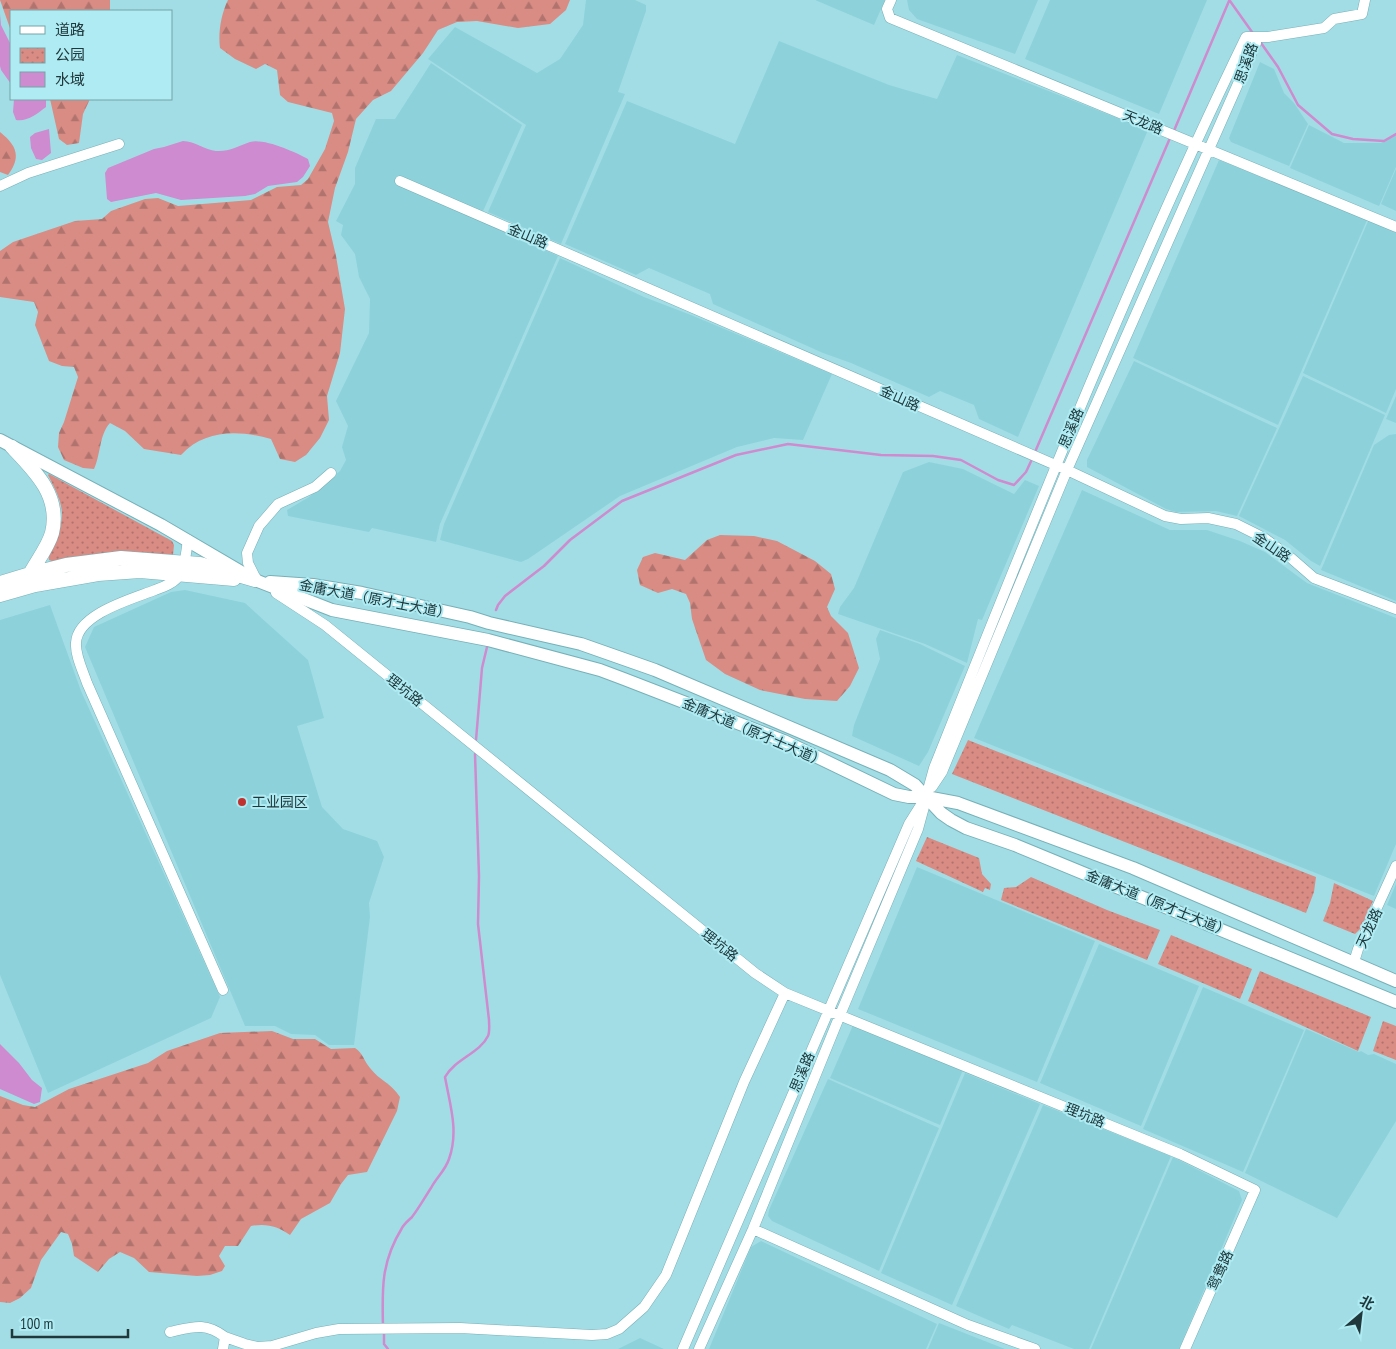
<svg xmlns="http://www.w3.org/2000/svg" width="1396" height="1349" font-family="'PT Sans Narrow','Noto Sans SC',sans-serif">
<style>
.built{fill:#8dd2da}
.forest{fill:url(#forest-firs)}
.park{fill:url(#park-dots)}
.water{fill:#ce8bcf}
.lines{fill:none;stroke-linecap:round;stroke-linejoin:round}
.stream{stroke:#ce8bcf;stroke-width:2.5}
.minor-casing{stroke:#76b0b8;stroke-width:11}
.major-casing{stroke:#76b0b8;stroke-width:14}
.highway-casing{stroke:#76b0b8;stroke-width:15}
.minor{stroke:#fff;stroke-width:10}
.major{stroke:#fff;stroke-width:12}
.highway{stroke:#fff;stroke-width:14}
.poi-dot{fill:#c0312f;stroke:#afebf3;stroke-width:2}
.labels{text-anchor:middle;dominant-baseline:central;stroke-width:4;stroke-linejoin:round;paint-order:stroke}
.street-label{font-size:14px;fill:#20383b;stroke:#afebf3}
.poi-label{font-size:14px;fill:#20383b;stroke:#afebf3;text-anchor:start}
</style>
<defs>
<pattern id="forest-firs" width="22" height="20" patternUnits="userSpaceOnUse" patternTransform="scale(1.25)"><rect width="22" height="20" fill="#d98c84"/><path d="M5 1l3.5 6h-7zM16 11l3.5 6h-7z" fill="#b0736d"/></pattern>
<pattern id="park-dots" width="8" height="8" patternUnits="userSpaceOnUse" patternTransform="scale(1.25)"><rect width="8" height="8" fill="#d98c84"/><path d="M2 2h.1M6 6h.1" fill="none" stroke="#b0736d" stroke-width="1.8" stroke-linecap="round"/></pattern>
</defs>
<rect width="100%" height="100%" fill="#a2dde5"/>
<path class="built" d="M 586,0 L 635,0 L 646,5 L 646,11 L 618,92 L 625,94 L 561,244 L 488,212 L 526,125 L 428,59 L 455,27 L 537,73 L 560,59 L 583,25 Z
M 815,0 L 885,0 L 874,25 Z
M 907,0 L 1038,0 L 1015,54 L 917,19 L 909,10 Z
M 1050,0 L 1207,0 L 1159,114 L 1025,59 Z
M 779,41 L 889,85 L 937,99 L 957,55 L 1148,130 L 1018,437 L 979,419 L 974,405 L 940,391 L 929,397 L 851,363 L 823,353 L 713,304 L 710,294 L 649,268 L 636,275 L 565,244 L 627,101 L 735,144 Z
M 1260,62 L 1274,69 L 1284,93 L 1294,103 L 1308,124 L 1289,166 L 1231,142 L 1229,138 Z
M 431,63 L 522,125 L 479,220 L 558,256 L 440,524 L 436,542 L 372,528 L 369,532 L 288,516 L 287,510 L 309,497 L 340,471 L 346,460 L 342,447 L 348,426 L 336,401 L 369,333 L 370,299 L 359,277 L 355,254 L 341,235 L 343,225 L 336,221 L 355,184 L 355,168 L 376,119 L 395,119 Z
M 1309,125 L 1344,143 L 1381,143 L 1396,135 L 1396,167 L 1379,206 L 1290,168 Z
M 1219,160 L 1367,220 L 1278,425 L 1133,358 Z
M 1396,169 L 1396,211 L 1381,204 Z
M 1369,219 L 1396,232 L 1396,389 L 1386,413 L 1303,373 Z
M 560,258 L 644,297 L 691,315 L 832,374 L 803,440 L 774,438 L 737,447 L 620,496 L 528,559 L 521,562 L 440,540 L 444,524 Z
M 1134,361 L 1277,428 L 1237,516 L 1216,511 L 1176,512 L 1166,509 L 1087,467 L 1087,460 Z
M 1303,376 L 1385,415 L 1320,566 L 1311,561 L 1285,540 L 1239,516 Z
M 1396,396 L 1396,423 L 1386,419 Z
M 1396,434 L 1396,601 L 1321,570 L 1374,445 L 1389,435 Z
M 929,462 L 963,469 L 1014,494 L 1025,480 L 1039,486 L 982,620 L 978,619 L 967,663 L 925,644 L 838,614 L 840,607 L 854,588 L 903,472 Z
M 1082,490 L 1170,530 L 1207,530 L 1240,541 L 1265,552 L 1307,583 L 1396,618 L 1396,844 L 1374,896 L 974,738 Z
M 185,590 L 245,603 L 308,660 L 324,718 L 297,726 L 322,807 L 343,829 L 377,841 L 384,857 L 369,903 L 370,917 L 354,1045 L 329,1045 L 315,1035 L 291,1034 L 275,1026 L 245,1026 L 85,647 L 94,627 L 171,592 Z
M 50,605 L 81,691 L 220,997 L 211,1018 L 48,1093 L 0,975 L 0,620 Z
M 880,630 L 920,644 L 965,666 L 928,752 L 919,766 L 852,736 L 854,725 L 880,659 L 876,639 Z
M 917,867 L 1095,941 L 1037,1082 L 858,1009 Z
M 1396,884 L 1396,909 L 1387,905 Z
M 1099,944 L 1199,986 L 1141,1126 L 1040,1083 Z
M 1203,987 L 1304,1030 L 1243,1172 L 1143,1129 Z
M 854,1023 L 963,1070 L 940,1125 L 830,1078 Z
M 1306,1029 L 1359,1052 L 1361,1051 L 1368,1055 L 1374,1054 L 1396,1064 L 1396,1121 L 1337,1218 L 1245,1173 Z
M 965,1073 L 1040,1104 L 952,1305 L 881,1273 Z
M 828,1079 L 939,1128 L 879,1271 L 772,1221 L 768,1216 L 769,1210 Z
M 1043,1105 L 1171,1156 L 1089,1349 L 1074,1349 L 1012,1325 L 1009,1329 L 956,1306 Z
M 1173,1157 L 1239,1191 L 1242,1200 L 1179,1349 L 1091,1349 Z
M 761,1241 L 937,1324 L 926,1349 L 709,1349 L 751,1247 Z
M 939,1323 L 1005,1349 L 928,1349 Z
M 640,1338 L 664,1349 L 618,1349 Z"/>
<path class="forest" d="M 0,0 L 110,0 L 110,11 L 11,11 L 11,31 Z
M 228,0 L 570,0 L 566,10 L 550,24 L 518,28 L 477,21 L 457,22 L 438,30 L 423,53 L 391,91 L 373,100 L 356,119 L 348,152 L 335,188 L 328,222 L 336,256 L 345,309 L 340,353 L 327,396 L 329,420 L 320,438 L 306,455 L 295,462 L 280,459 L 271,439 C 239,430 205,429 181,455 L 144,449 L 125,431 L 110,423 C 99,435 101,454 94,469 L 83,468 L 64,460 L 58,447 L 59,433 L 64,422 L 78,377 L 74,367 L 62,366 L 49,361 L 35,325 L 38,312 L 34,302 L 0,297 L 0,251 L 13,242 L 75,221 L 102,219 L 111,211 L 145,199 L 158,198 L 178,206 L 251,200 L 277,187 L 301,185 L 308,179 L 325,149 L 334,121 L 332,113 L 288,102 L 280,95 L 277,70 L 265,64 L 256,69 L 235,59 L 220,48 C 218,33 221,14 228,0 Z
M 50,99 L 90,99 L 83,114 L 79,143 L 67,145 L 59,139 Z
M 0,132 C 16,145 22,156 8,175 L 0,172 Z
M 720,535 L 754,536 L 777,541 L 815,561 L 831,574 L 835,589 L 827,607 L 831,616 L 848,633 L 859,668 L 850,686 L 837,701 L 805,699 L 760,690 L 725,674 L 706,660 L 692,619 L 690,603 L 686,594 L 672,589 L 658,593 L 640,585 L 637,570 L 643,557 L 655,553 L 685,560 L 707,540 Z
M 272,1031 L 293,1039 L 315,1039 L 331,1049 L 355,1048 C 363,1053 364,1061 370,1068 C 379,1080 391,1083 400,1097 L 397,1111 L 367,1172 L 348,1175 L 341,1184 L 330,1203 L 301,1219 L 290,1235 C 278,1226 266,1223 251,1226 L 238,1246 L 225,1246 L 219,1256 L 225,1266 L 222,1271 L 210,1275 L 197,1276 L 149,1272 L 134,1258 L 120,1252 L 109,1259 L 98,1272 L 74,1256 L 72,1244 L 68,1234 L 61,1232 L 41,1260 L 31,1288 L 20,1298 L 10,1303 L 0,1302 L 0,1096 L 23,1105 L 35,1107 L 69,1089 L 148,1063 L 167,1051 L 220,1033 Z"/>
<path class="park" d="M 49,474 L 172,541 L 174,545 L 173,555 L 153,554 L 54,562 L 49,560 C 48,552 53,545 56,538 C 68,512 60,499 48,475 Z
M 968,740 L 1316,877 L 1314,892 L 1306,913 L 952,774 Z
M 927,837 L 979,858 L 982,874 L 991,884 L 990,890 L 985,888 L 983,892 L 916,861 Z
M 1031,877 L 1107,910 L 1160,930 L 1147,960 L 1001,900 L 1004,888 L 1016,887 Z
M 1334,883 L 1373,901 L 1361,928 L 1355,934 L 1323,921 L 1330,903 Z
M 1171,935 L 1252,969 L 1240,999 L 1158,964 Z
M 1260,971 L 1371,1017 L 1358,1051 L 1248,1001 Z
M 1383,1021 L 1396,1026 L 1396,1060 L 1373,1051 Z"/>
<path class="water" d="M 0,14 L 1,25 L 11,45 L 11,84 L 1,70 L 0,66 Z
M 14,99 L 46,99 L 46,107 C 37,114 27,122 16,120 L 13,112 Z
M 49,129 L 51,153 L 42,160 L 36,159 L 31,148 L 30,137 L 35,133 Z
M 183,141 C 195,141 205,150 216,151 C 229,152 238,146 250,142 C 264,138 295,152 308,159 L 310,166 L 303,177 L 297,182 L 268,186 L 255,194 L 245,196 L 181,200 L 156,193 L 111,202 L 107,199 L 105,173 L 108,168 L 154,149 L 164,147 Z
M 0,1044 L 19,1063 L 32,1080 L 42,1088 L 40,1102 L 34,1104 L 0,1089 Z"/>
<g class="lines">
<path class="stream" d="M 1230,1 L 1252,32
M 1261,43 L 1278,67 L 1298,105 L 1332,134 L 1353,139 L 1384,141 L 1396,134
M 1173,133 L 1229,1
M 1035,452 L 1170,138
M 496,610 L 498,605 L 505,596 L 544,566 L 570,540 L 622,501 L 736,455 L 788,444 L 881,455 L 933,456 L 961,460 L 998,480 L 1014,485 L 1026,472 L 1033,457
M 476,740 L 482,668 L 487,647
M 383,1327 C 382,1289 381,1262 402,1228 C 404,1224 409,1220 412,1217 C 419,1208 425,1197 431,1188 C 436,1178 445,1171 449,1159 C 459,1131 450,1105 445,1077 C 455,1059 480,1053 488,1036 C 490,1032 489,1025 489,1020 L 478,924 L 479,876 L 475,754
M 384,1332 L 384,1344 L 388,1349"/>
<defs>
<path id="minor" d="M 891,0 L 887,9 L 890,18 L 1396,227
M 400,181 L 1067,470 L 1165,516 L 1181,519 L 1208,518 L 1236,524 L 1264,538 L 1291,558 L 1314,578 L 1396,609
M 0,186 L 28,173 L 119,144
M 188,540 C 186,551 186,564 180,574 C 175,583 164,587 155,590 C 132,599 77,614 76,643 C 75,655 83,671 87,683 L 223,990
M 257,581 L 248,563 L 247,553 L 259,526 L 278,504 L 315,487 L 331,473
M 276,593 L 325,625 L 755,973 L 785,993 L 1180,1154 L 1255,1190 L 1185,1349
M 932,787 L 942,772 L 1067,470 L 1256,43 L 1256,38
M 1354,962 L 1358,949 L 1396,866
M 753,1229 L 968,1325 L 1035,1349
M 170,1332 C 193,1327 205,1322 225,1337
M 223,1349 L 225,1337 L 245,1344 L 258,1347 L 272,1346 L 316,1333 L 339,1329 L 460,1328 L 592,1335 L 607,1334 L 619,1329 L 644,1307 L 666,1275 L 744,1082 L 785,993
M 683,1349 L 909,824 L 926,797 L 934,768 C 1032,523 1130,276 1246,37 L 1268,37 L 1324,28 L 1334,19 L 1362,14 L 1365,0
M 699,1349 L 753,1229 L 840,1015 L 918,829 L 924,807"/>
<path id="major" d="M 0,440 L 161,525 L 255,580 L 332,610 L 488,640 L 600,670 L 624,679 L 784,741 L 894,794 L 909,797 L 926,797 L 941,813 L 951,820 L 966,828 L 1015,845 L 1396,1002
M 270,582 L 313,585 L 362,593 L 470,617 L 489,623 L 581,644 L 655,670 L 890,770 L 915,785 L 926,797 L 958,803 L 1133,868 L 1396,981"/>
<path id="highway" d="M 12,447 C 35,471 61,496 52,533 C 48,547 37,561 30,574
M 0,583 L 30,574 L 66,565 L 121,558 L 200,564 L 255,580
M 0,595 L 35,585 L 98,574 L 140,571 L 234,579"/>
</defs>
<use href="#minor" class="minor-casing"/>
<use href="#major" class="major-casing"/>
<use href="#highway" class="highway-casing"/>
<use href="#minor" class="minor"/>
<use href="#major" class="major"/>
<use href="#highway" class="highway"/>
</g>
<circle class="poi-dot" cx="242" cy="802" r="5"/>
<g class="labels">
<g class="street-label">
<text transform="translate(1246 63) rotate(-70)">思溪路</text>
<text transform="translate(1143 122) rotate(22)">天龙路</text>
<text transform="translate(528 236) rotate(23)">金山路</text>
<text transform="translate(900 398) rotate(24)">金山路</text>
<text transform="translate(1071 428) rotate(-67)">思溪路</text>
<text transform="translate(1272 547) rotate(34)">金山路</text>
<text transform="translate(375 599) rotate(11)">金庸大道（原才士大道）</text>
<text transform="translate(405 690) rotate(39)">理坑路</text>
<text transform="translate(754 732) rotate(23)">金庸大道（原才士大道）</text>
<text transform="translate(1158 903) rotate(22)">金庸大道（原才士大道）</text>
<text transform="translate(1369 928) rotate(-65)">天龙路</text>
<text transform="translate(720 945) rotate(39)">理坑路</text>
<text transform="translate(802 1072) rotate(-67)">思溪路</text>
<text transform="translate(1085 1115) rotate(22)">理坑路</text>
<text transform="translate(1220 1270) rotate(-66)">鸳鸯路</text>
</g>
<g class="poi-label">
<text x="252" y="802">工业园区</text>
</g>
</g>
<rect x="10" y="10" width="162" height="90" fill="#afebf3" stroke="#76a3a9"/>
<rect x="20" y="26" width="25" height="8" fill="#ffffff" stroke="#76a3a9"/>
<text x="55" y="35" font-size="15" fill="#20383b">道路</text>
<rect x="20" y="48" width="25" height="15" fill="url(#park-dots)" stroke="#76a3a9"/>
<text x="55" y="60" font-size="15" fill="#20383b">公园</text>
<rect x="20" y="72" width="25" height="15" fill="#ce8bcf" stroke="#76a3a9"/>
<text x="55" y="85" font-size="15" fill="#20383b">水域</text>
<g transform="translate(1361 1314) rotate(28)" stroke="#afebf3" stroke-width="4" paint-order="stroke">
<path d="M0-4L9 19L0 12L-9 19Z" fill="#20383b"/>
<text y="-8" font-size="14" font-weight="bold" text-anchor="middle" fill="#20383b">北</text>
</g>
<path d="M12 1329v8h116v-8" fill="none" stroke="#20383b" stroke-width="2.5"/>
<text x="20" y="1329" font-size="15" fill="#20383b" stroke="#afebf3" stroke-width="4" paint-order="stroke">100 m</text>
</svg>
